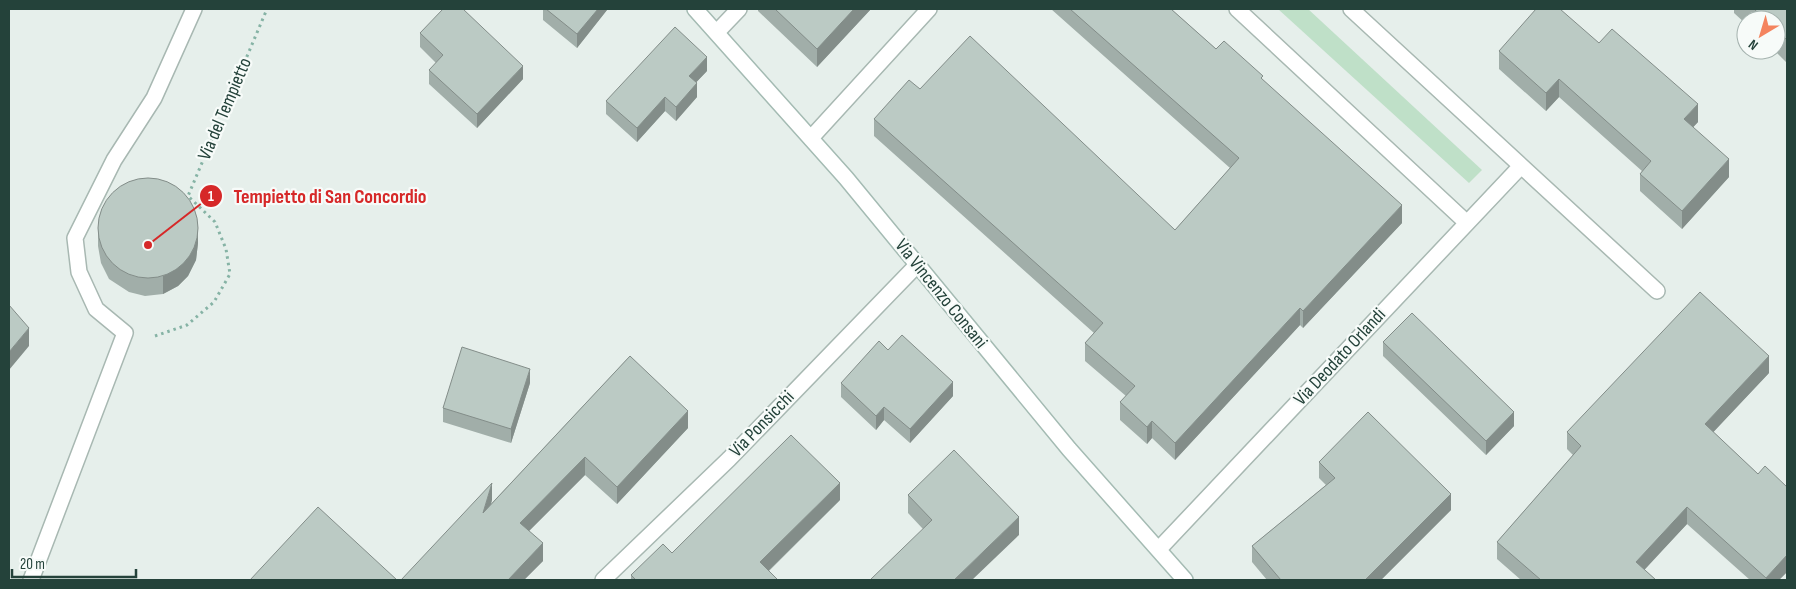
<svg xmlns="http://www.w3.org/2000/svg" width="1796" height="589" font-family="'Sofia Sans Condensed',sans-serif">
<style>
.green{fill:#bfe0c8}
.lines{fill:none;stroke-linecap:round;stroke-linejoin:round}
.street-casing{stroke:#a8b8b2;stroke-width:18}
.secondary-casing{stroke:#a4bbb3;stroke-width:18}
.path{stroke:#86b3a5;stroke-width:3;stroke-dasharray:2.5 4;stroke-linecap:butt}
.street{stroke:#fff;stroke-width:15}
.secondary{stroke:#fff;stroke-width:15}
.wall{fill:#a1aea9}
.shaded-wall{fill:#838d89}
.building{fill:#bbcac4;stroke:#838d89}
.labels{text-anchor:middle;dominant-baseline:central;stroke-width:4.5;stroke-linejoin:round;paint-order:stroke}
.street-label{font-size:19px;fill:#24423a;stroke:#f7fbf9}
.leader{fill:none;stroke:#d62828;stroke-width:2}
.callout-dot{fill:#d62828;stroke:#f7fbf9;stroke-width:2}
.mark-label{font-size:15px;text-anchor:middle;font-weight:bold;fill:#fff}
.callout-label{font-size:20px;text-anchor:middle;font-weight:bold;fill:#d62828;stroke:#f7fbf9;stroke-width:4.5;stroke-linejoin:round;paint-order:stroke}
</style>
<rect width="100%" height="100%" fill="#e6efeb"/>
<path class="green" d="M 1278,9 L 1308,9 L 1482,170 L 1469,183 Z"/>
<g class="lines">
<defs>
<path id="street" d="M 1237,9 L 1467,223
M 1351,9 L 1657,291
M 717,32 L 739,9
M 811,138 L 929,9
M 1159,549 L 1521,166
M 31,580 L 125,333 L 96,309 L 79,272 L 75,238 L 114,160 L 154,98 L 194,9
M 603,580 L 729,459 L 917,265"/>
<path id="secondary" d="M 695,9 L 846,178 L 1069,449 L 1185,580"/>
</defs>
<use href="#street" class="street-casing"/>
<use href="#secondary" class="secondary-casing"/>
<path class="path" d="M 155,336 L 187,325 L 214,302 L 230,274 L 226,249 L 215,222 L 188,196 L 267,9"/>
<use href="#street" class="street"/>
<use href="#secondary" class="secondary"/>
</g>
<path class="wall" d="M 543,9 L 607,9 L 607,10 L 577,48 L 543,20 Z
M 758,9 L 871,9 L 817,67 L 758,11 Z
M 1051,9 L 1171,9 L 1216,49 L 1263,80 L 1402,223 L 1303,328 L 1300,325 L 1175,460 L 1152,438 L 1147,444 L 1120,420 L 1120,402 L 1126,396 L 1085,361 L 1085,343 L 1094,333 L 874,136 L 874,119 L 920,89 L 1175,230 L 1230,168 Z
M 1734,9 L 1787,9 L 1787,63 L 1774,50 L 1776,50 L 1776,20 L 1746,20 L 1746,24 L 1734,13 Z
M 420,33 L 523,79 L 477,128 L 429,84 L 429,70 L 436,63 L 420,47 Z
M 1599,43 L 1698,122 L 1693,127 L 1729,177 L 1682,229 L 1640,191 L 1640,174 L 1642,171 L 1559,97 L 1546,111 L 1499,69 L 1499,51 Z
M 707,71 L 696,82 L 697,97 L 676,121 L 665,111 L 637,142 L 606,114 L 606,101 Z
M 98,228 L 198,243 L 196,260 L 188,276 L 178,286 L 163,294 L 145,296 L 129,292 L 109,279 L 101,263 L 98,246 Z
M 1383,342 L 1514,426 L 1486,455 L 1383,356 Z
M 888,350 L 953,396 L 910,443 L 884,420 L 876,430 L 841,397 L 841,383 Z
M 630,356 L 688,428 L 617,504 L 585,475 L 529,531 L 543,561 L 524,580 L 401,580 L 492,500 L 491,504 Z
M 1769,373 L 1713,432 L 1758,474 L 1787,487 L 1787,572 L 1779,580 L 1750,580 L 1687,524 L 1644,569 L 1656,580 L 1521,580 L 1497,559 L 1497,542 L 1573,455 L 1567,449 L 1567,432 Z
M 530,383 L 511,443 L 443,422 L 443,408 Z
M 1319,462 L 1451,510 L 1381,580 L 1267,580 L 1252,562 L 1252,546 L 1326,485 L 1319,478 Z
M 908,495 L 1019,535 L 923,529 L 908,513 Z
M 840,500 L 769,571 L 778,580 L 631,580 L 631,575 L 672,553 Z"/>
<path class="shaded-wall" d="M 598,9 L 607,9 L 607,10 L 577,48 L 577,34 Z
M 854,9 L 871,9 L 817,67 L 817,49 Z
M 707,57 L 707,71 L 689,90 L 689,76 Z
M 523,66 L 523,79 L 477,128 L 477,114 Z
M 1559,79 L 1559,97 L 1546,111 L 1546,93 Z
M 697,83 L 697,97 L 676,121 L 676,107 Z
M 665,97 L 665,111 L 637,142 L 637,128 Z
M 1698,104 L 1698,122 L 1684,137 L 1684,119 Z
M 1729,159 L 1729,177 L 1682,229 L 1682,211 Z
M 1402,205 L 1402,223 L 1303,328 L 1303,311 Z
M 198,225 L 198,243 L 196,260 L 188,276 L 178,286 L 163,294 L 163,276 Z
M 1300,308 L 1300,325 L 1175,460 L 1175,443 Z
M 29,328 L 29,346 L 9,370 L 9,352 Z
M 1769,356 L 1769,373 L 1705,441 L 1705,424 Z
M 530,369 L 530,383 L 511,443 L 511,429 Z
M 953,382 L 953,396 L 910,443 L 910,429 Z
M 884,407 L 884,420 L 876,430 L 876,416 Z
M 688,411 L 688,428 L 617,504 L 617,487 Z
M 1514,412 L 1514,426 L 1486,455 L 1486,441 Z
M 1152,421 L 1152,438 L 1147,444 L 1147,427 Z
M 585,457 L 585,475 L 520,540 L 520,523 Z
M 492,483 L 492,500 L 483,530 L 483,513 Z
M 840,483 L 840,500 L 760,579 L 760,562 Z
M 1451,494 L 1451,510 L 1381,580 L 1365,580 Z
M 1687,507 L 1687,524 L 1636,579 L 1636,562 Z
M 1019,517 L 1019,535 L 972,580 L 954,580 Z
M 543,543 L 543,561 L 524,580 L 508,580 Z
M 1787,555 L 1787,572 L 1779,580 L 1766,580 L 1766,578 Z"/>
<path class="building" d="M 443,9 L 463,9 L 523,66 L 477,114 L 429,70 L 443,55 L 420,33 Z
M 546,9 L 598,9 L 577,34 Z
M 775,9 L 854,9 L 817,49 Z
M 1070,9 L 1171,9 L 1216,49 L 1224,41 L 1263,76 L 1261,78 L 1402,205 L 1303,311 L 1300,308 L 1175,443 L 1152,421 L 1147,427 L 1120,402 L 1135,386 L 1085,343 L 1103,323 L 874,119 L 909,80 L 920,89 L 970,36 L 1175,230 L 1239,158 Z
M 1536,9 L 1560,9 L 1599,43 L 1612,29 L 1698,104 L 1684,119 L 1729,159 L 1682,211 L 1640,174 L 1651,161 L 1559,79 L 1546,93 L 1499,51 Z
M 1754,9 L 1787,9 L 1787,40 L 1776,29 L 1776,20 L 1766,20 Z
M 675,27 L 707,57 L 689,76 L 697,83 L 676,107 L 665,97 L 637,128 L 606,101 Z
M98 228a50 50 0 1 1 100 0a50 50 0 1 1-100 0Z
M 1700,292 L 1769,356 L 1705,424 L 1758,474 L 1765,466 L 1787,487 L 1787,555 L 1766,578 L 1687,507 L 1636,562 L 1656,580 L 1541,580 L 1497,542 L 1581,446 L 1567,432 Z
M 9,305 L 29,328 L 9,352 Z
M 1412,313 L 1514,412 L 1486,441 L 1383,342 Z
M 902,335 L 953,382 L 910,429 L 884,407 L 876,416 L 841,383 L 879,341 L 888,350 Z
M 462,347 L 530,369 L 511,429 L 443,408 Z
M 630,356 L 688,411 L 617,487 L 585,457 L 520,523 L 543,543 L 508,580 L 401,580 L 492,483 L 483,513 Z
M 1368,412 L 1451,494 L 1365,580 L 1366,580 L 1281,580 L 1252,546 L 1335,478 L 1319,462 Z
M 791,435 L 840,483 L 760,562 L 778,580 L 636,580 L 631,575 L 663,544 L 672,553 Z
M 954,450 L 1019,517 L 954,580 L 870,580 L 932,520 L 908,495 Z
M 318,507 L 397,580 L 250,580 Z"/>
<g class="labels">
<g class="street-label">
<text transform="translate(225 109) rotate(-67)">Via del Tempietto</text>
<text transform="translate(941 294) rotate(51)">Via Vincenzo Consani</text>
<text transform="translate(1340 357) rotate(-47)">Via Deodato Orlandi</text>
<text transform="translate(762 424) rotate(-46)">Via Ponsicchi</text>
</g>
</g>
<path class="leader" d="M148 245L211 196"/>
<g class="callout-dot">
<circle cx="148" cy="245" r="5"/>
<circle cx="211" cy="196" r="12"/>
</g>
<g class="mark-label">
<text x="211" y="201">1</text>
</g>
<g class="callout-label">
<text x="330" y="203">Tempietto di San Concordio</text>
</g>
<rect width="1796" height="589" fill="none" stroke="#24423a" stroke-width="20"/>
<g transform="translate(1761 35) rotate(218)"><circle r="24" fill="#f7fbf9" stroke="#a3b1ad"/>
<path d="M0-4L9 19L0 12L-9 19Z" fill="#f4845f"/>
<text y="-8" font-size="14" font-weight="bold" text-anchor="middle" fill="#24423a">N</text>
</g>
<path d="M12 569v8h124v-8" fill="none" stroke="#24423a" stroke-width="2.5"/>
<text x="20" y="569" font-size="15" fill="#24423a" stroke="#f7fbf9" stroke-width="4" paint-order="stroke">20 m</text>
</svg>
